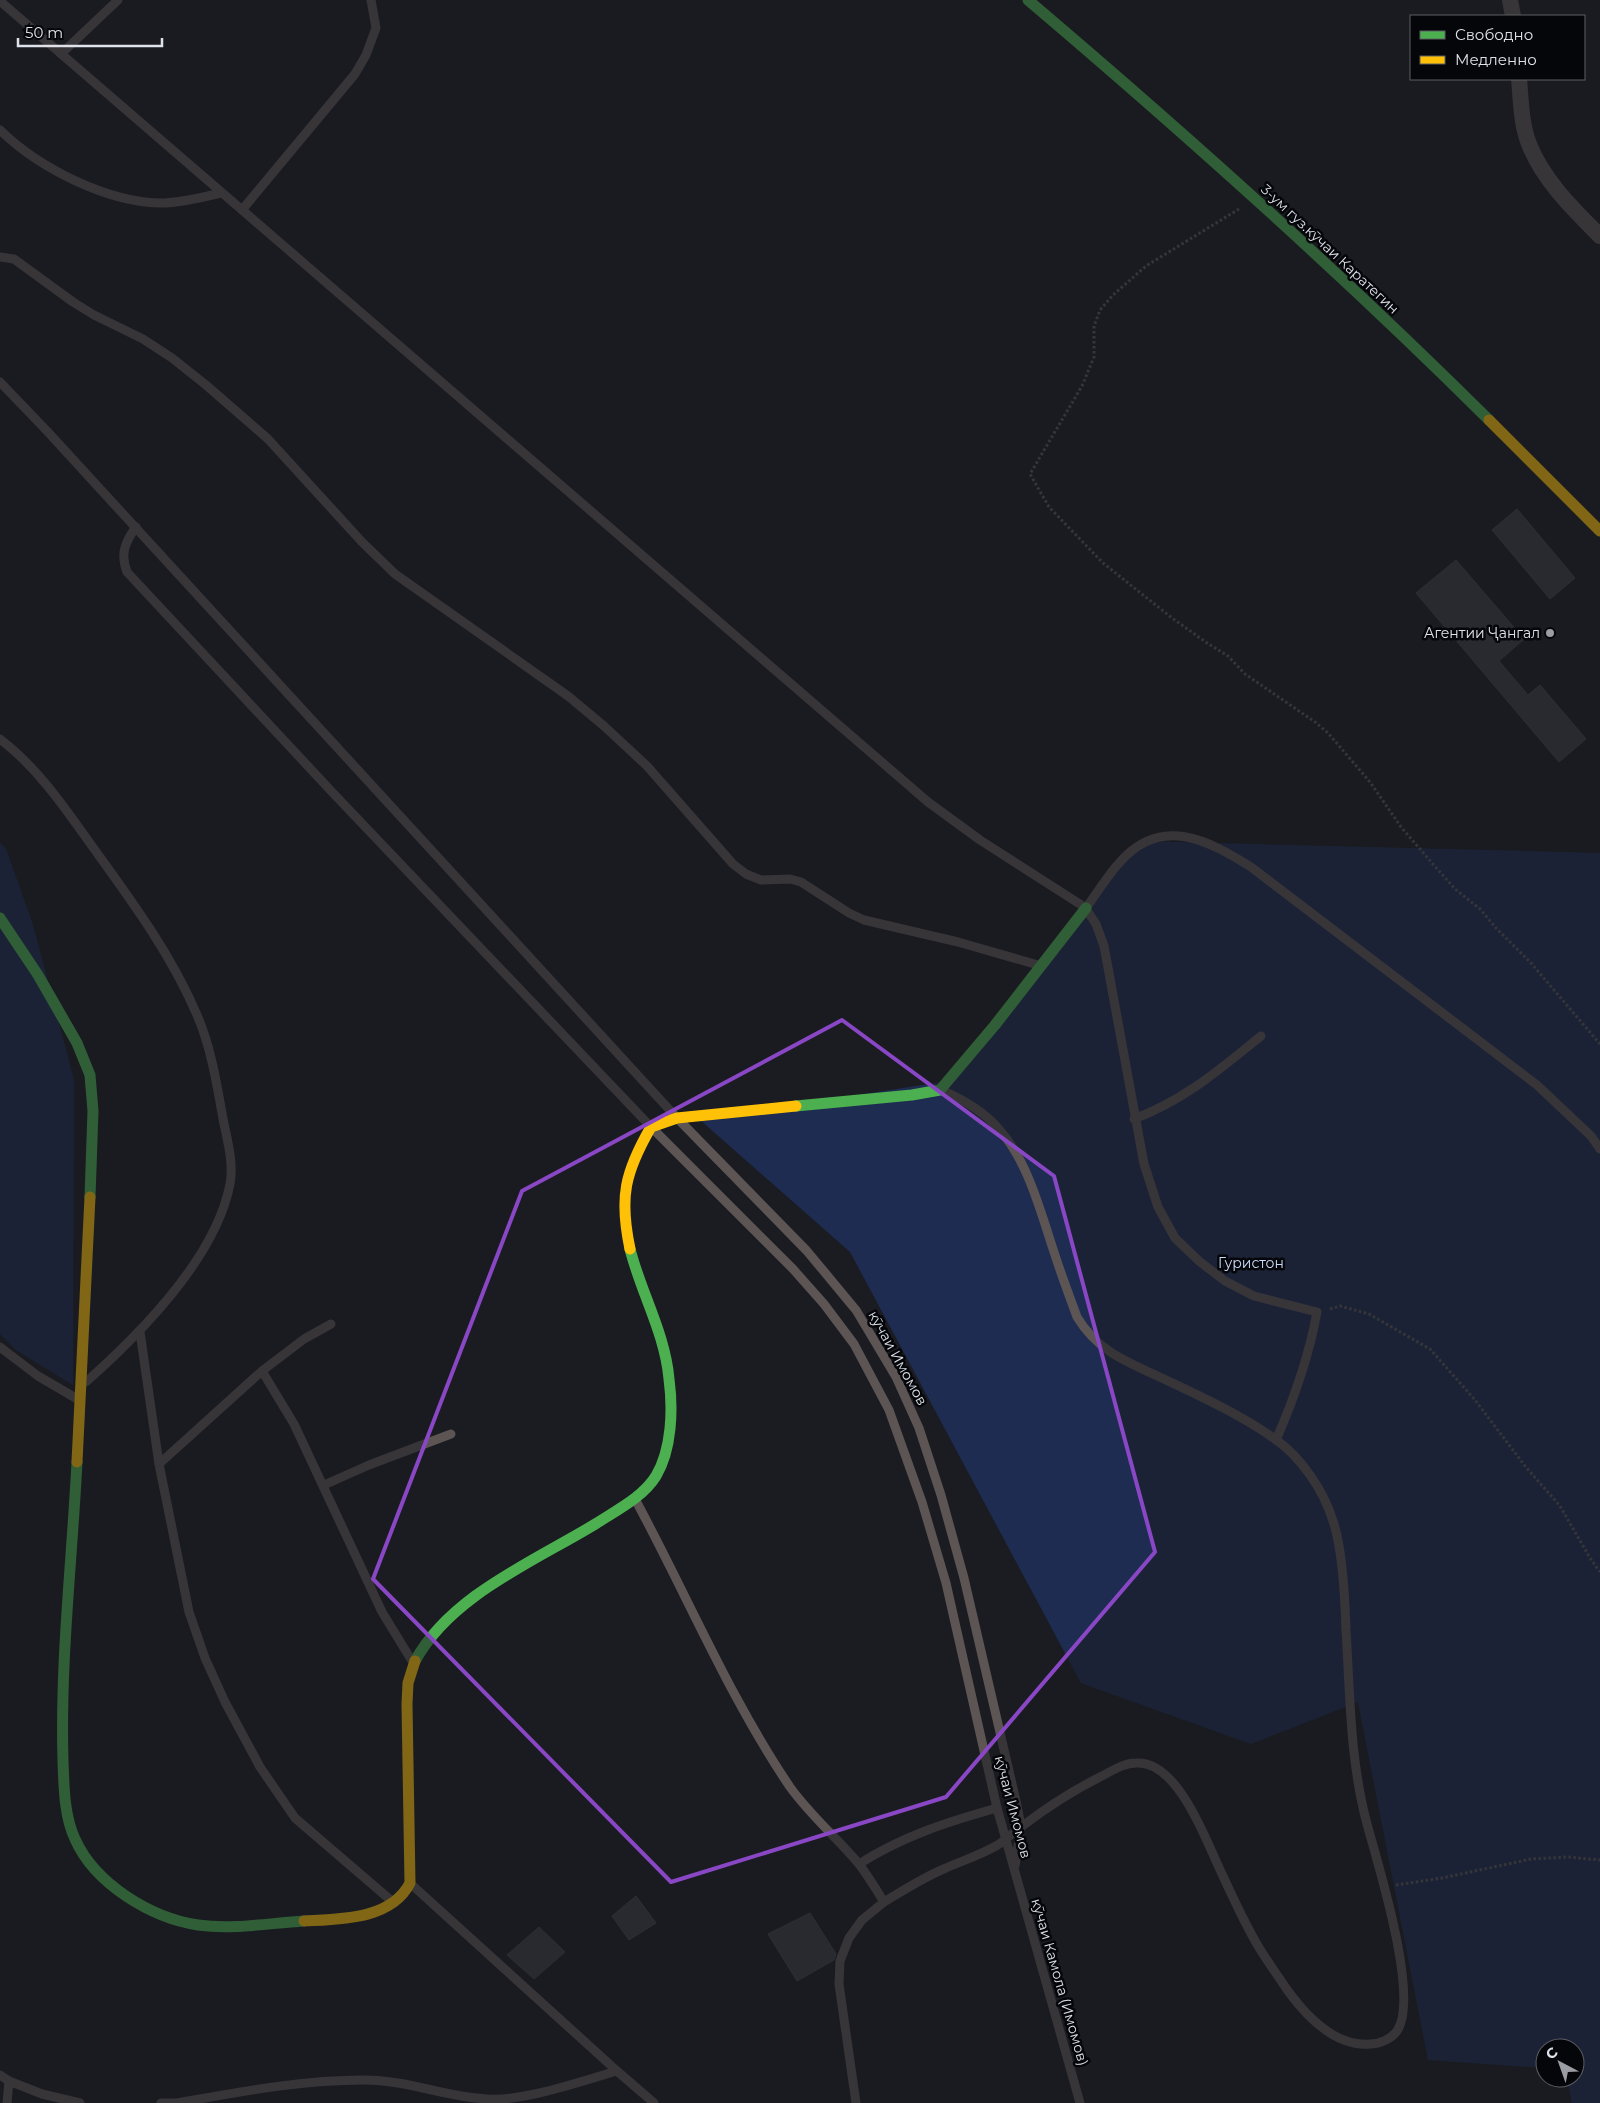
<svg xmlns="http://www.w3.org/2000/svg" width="1600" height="2103" font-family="Montserrat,sans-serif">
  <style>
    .green { fill: #1d2c50 }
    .building { fill: #3b3c40; stroke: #44464a }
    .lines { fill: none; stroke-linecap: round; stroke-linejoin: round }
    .path { stroke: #595456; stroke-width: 3; stroke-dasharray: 2.5 2.5; stroke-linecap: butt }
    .lane { stroke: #5d5454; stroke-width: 9 }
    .street { stroke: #5d5454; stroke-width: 16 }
    .fast { stroke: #4caf50; stroke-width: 11 }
    .slow { stroke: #ffc107; stroke-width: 11 }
    .marked { fill: none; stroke: #8a47c5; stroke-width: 4; stroke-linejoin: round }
    .poi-dot { fill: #9a9da3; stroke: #05060a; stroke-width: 2 }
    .labels { text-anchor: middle; stroke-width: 5; stroke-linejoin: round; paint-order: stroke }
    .street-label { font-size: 14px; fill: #dfe3e9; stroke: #05060a }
    .poi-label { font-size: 14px; fill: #dfe3e9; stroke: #05060a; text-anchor: end }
    .park-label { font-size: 14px; fill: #cadafc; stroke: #05060a }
  </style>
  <rect width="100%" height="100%" fill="#1a1c21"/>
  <g class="green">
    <path d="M 1140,841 L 1600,853 L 1600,2103 L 1572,2103 L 1567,2078 L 1575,2078 L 1575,2048 L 1545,2048 L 1545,2068 L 1428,2060 L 1358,1702 L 1251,1744 L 1081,1683 L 850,1252 L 700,1120 L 947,1081 Z"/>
    <path d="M 0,843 L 6,849 L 33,925 L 74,1080 L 73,1385 L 16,1350 L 0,1334 Z"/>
  </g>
  <g class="building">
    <path d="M 1517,509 L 1575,578 L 1550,599 L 1492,530 Z"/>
    <path d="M 1456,560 L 1524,639 L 1499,661 L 1528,695 L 1540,685 L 1586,739 L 1559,762 L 1416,593 Z"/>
    <path d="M 636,1896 L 656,1923 L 629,1940 L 612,1916 Z"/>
    <path d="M 810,1913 L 836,1954 L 834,1960 L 797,1981 L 768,1934 Z"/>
    <path d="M 539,1927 L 565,1952 L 534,1979 L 507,1955 Z"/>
  </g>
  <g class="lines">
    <g class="path">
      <path d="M 1239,209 L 1146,266 L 1113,295 L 1100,310 L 1094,326 L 1094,357 L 1082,386 L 1030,474 L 1049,507 L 1103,563 L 1172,618 L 1207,643 L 1228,656 L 1245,674 L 1315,722 L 1328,733 L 1370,782 L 1401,827 L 1432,863 L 1455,889 L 1480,909 L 1496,928 L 1531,963 L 1600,1044"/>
      <path d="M 1330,1309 L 1340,1306 L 1369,1314 L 1430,1349 L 1475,1400 L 1525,1466 L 1560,1506 L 1590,1558 L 1600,1572"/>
      <path d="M 1396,1885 L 1442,1878 L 1531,1859 L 1568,1857 L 1600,1860"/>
    </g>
    <g class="lane">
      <path d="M 0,1 L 928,802 L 980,840 L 1086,908 C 1097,893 1107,876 1120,862 C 1161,815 1208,840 1251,867 L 1537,1085 L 1591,1136 L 1600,1149"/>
      <path d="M 61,54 L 118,0"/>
      <path d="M 0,130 C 39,168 109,204 165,203 C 184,202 203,197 221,193"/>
      <path d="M 242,210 L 355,74 L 366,55 L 376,28 L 371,0"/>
      <path d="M 0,257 L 14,259 L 73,302 L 94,315 L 143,339 L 172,358 L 206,385 L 268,439 L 362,542 L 395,574 L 568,696 L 604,726 L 647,766 L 733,864 L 746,874 L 761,880 L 790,879 L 801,882 L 849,913 L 864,920 L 958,942 L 1038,965"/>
      <path d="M 0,382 L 47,431 L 677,1118 L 807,1251 L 856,1310 L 896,1377 L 919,1428 L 941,1495 L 964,1578 L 1016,1801 L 1021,1826 L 1015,1866"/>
      <path d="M 136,527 C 125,542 120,554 127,572 L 333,793 L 651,1127 L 793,1269 L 824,1304 L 854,1344 L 889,1410 L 922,1502 L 946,1583 L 997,1808 L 1080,2103"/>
      <path d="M 0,739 C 38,768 65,808 92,846 C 131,900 171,954 197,1015 C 211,1047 217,1085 223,1119 C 227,1139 234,1163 230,1184 C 216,1257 140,1334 86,1382"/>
      <path d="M 1086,909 L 1096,924 L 1104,946 L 1144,1164 L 1158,1207 L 1175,1238 L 1199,1261 L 1225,1281 L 1254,1296 L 1317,1312 C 1309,1356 1294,1399 1276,1440"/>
      <path d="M 1134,1119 C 1185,1100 1220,1069 1261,1036"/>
      <path d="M 140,1332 L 159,1464 L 189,1612 L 205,1658 L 225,1702 L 260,1767 L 295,1818 L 394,1903"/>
      <path d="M 0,1347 L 38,1376 L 79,1400"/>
      <path d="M 262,1371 L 304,1339 L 331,1324"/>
      <path d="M 159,1464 L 262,1371 L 294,1424 L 382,1612 L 412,1661"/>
      <path d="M 324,1485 L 369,1465 L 451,1434"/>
      <path d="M 635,1499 C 687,1595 729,1697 790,1787 C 810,1815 837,1838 859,1864 C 868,1876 876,1889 884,1902 L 862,1920 L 849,1938 L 840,1961 L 839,1984 L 856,2103"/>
      <path d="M 859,1864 C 903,1836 947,1822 997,1808"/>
      <path d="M 884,1902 C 904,1890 924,1877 946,1868 C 962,1861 980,1855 996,1846 C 1005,1841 1012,1833 1021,1827 C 1046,1808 1072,1791 1100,1777 C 1112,1771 1123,1763 1136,1763 C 1175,1760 1203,1832 1216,1861 C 1229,1889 1242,1919 1258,1946 C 1267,1961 1278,1976 1288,1991 C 1307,2017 1335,2047 1370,2044 C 1380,2044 1391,2039 1397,2031 C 1420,1997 1378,1865 1367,1824 C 1350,1761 1350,1695 1346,1630 C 1345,1598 1343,1550 1333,1521 C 1324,1491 1301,1457 1275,1439 C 1241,1415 1202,1397 1164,1379 C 1128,1362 1099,1353 1077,1317 C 1069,1295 1061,1274 1054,1252 C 1040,1210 1028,1161 998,1128 C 982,1110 962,1099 941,1090"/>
      <path d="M 617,2071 L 654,2103"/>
      <path d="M 0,2075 L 9,2081"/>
      <path d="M 7,2103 L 9,2081 L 42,2094 L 80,2103"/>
      <path d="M 161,2103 L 177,2103 C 239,2092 301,2080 364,2080 C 407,2080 446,2097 487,2099 C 522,2102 582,2081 617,2071 L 412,1885"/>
    </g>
    <g class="street">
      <path d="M 1510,0 L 1513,16"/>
      <path d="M 1519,79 C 1521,100 1521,124 1529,144 C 1543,180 1573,209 1600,236"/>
    </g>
    <g class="fast">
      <path d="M 1028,0 C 1187,135 1341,273 1489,420"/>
      <path d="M 0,918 L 38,975 L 77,1043 L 90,1075 L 93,1111 L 90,1197"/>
      <path d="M 796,1106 L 912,1095 L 940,1090 L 995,1025 L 1086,908"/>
      <path d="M 77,1462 C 72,1561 60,1661 63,1761 C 64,1786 64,1816 75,1839 C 95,1884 151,1918 198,1925 C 233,1930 269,1923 304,1921"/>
      <path d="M 415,1661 C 451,1595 535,1561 597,1523 C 617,1510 643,1497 656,1476 C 672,1449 673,1409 669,1379 C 665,1333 641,1293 630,1249"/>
    </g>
    <g class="slow">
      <path d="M 1489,420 L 1600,531"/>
      <path d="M 630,1249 C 619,1197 625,1172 651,1127 L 677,1118 L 796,1106"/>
      <path d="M 77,1462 L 90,1197"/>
      <path d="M 304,1921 C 340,1919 391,1920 410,1883 L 407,1704 L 408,1683 L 415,1661"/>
    </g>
  </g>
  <path d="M0 0H1600V2103H0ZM 842,1020 L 1054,1176 L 1155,1552 L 946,1797 L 671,1882 L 373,1579 L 522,1191 Z" fill="#1a1c21" fill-opacity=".55" fill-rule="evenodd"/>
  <path class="marked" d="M 842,1020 L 1054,1176 L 1155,1552 L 946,1797 L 671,1882 L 373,1579 L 522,1191 Z"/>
  <circle class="poi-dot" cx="1550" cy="633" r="5"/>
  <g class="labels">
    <g class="street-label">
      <text transform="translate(1330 249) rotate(43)" y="5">3-ум гуз.кӯчаи Каратегин</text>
      <text transform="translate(898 1358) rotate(61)" y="5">кӯчаи Имомов</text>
      <text transform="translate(1013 1807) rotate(75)" y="5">кӯчаи Имомов</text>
      <text transform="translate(1060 1982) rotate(74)" y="5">кӯчаи Камола (Имомов)</text>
    </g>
    <g class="poi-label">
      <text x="1540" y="638">Агентии Ҷангал</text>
    </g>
    <g class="park-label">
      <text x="1251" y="1268">Гуристон</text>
    </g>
  </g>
  <rect x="1410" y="15" width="175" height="65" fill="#05060a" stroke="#5c5e63"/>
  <rect x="1420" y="31" width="25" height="8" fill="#4caf50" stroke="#5c5e63"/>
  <text x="1455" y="40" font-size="15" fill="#dfe3e9">Свободно</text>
  <rect x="1420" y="56" width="25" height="8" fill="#ffc107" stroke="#5c5e63"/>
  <text x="1455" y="65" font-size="15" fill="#dfe3e9">Медленно</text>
  <g transform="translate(1560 2063) rotate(319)"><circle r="24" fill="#05060a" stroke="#5c5e63"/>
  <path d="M0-4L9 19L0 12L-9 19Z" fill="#9a9da3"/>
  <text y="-8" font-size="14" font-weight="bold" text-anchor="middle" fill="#dfe3e9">С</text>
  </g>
  <path d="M18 38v8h144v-8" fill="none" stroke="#dfe3e9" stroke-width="2.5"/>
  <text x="25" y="38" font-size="15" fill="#dfe3e9" stroke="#05060a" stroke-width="4" paint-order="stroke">50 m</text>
</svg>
